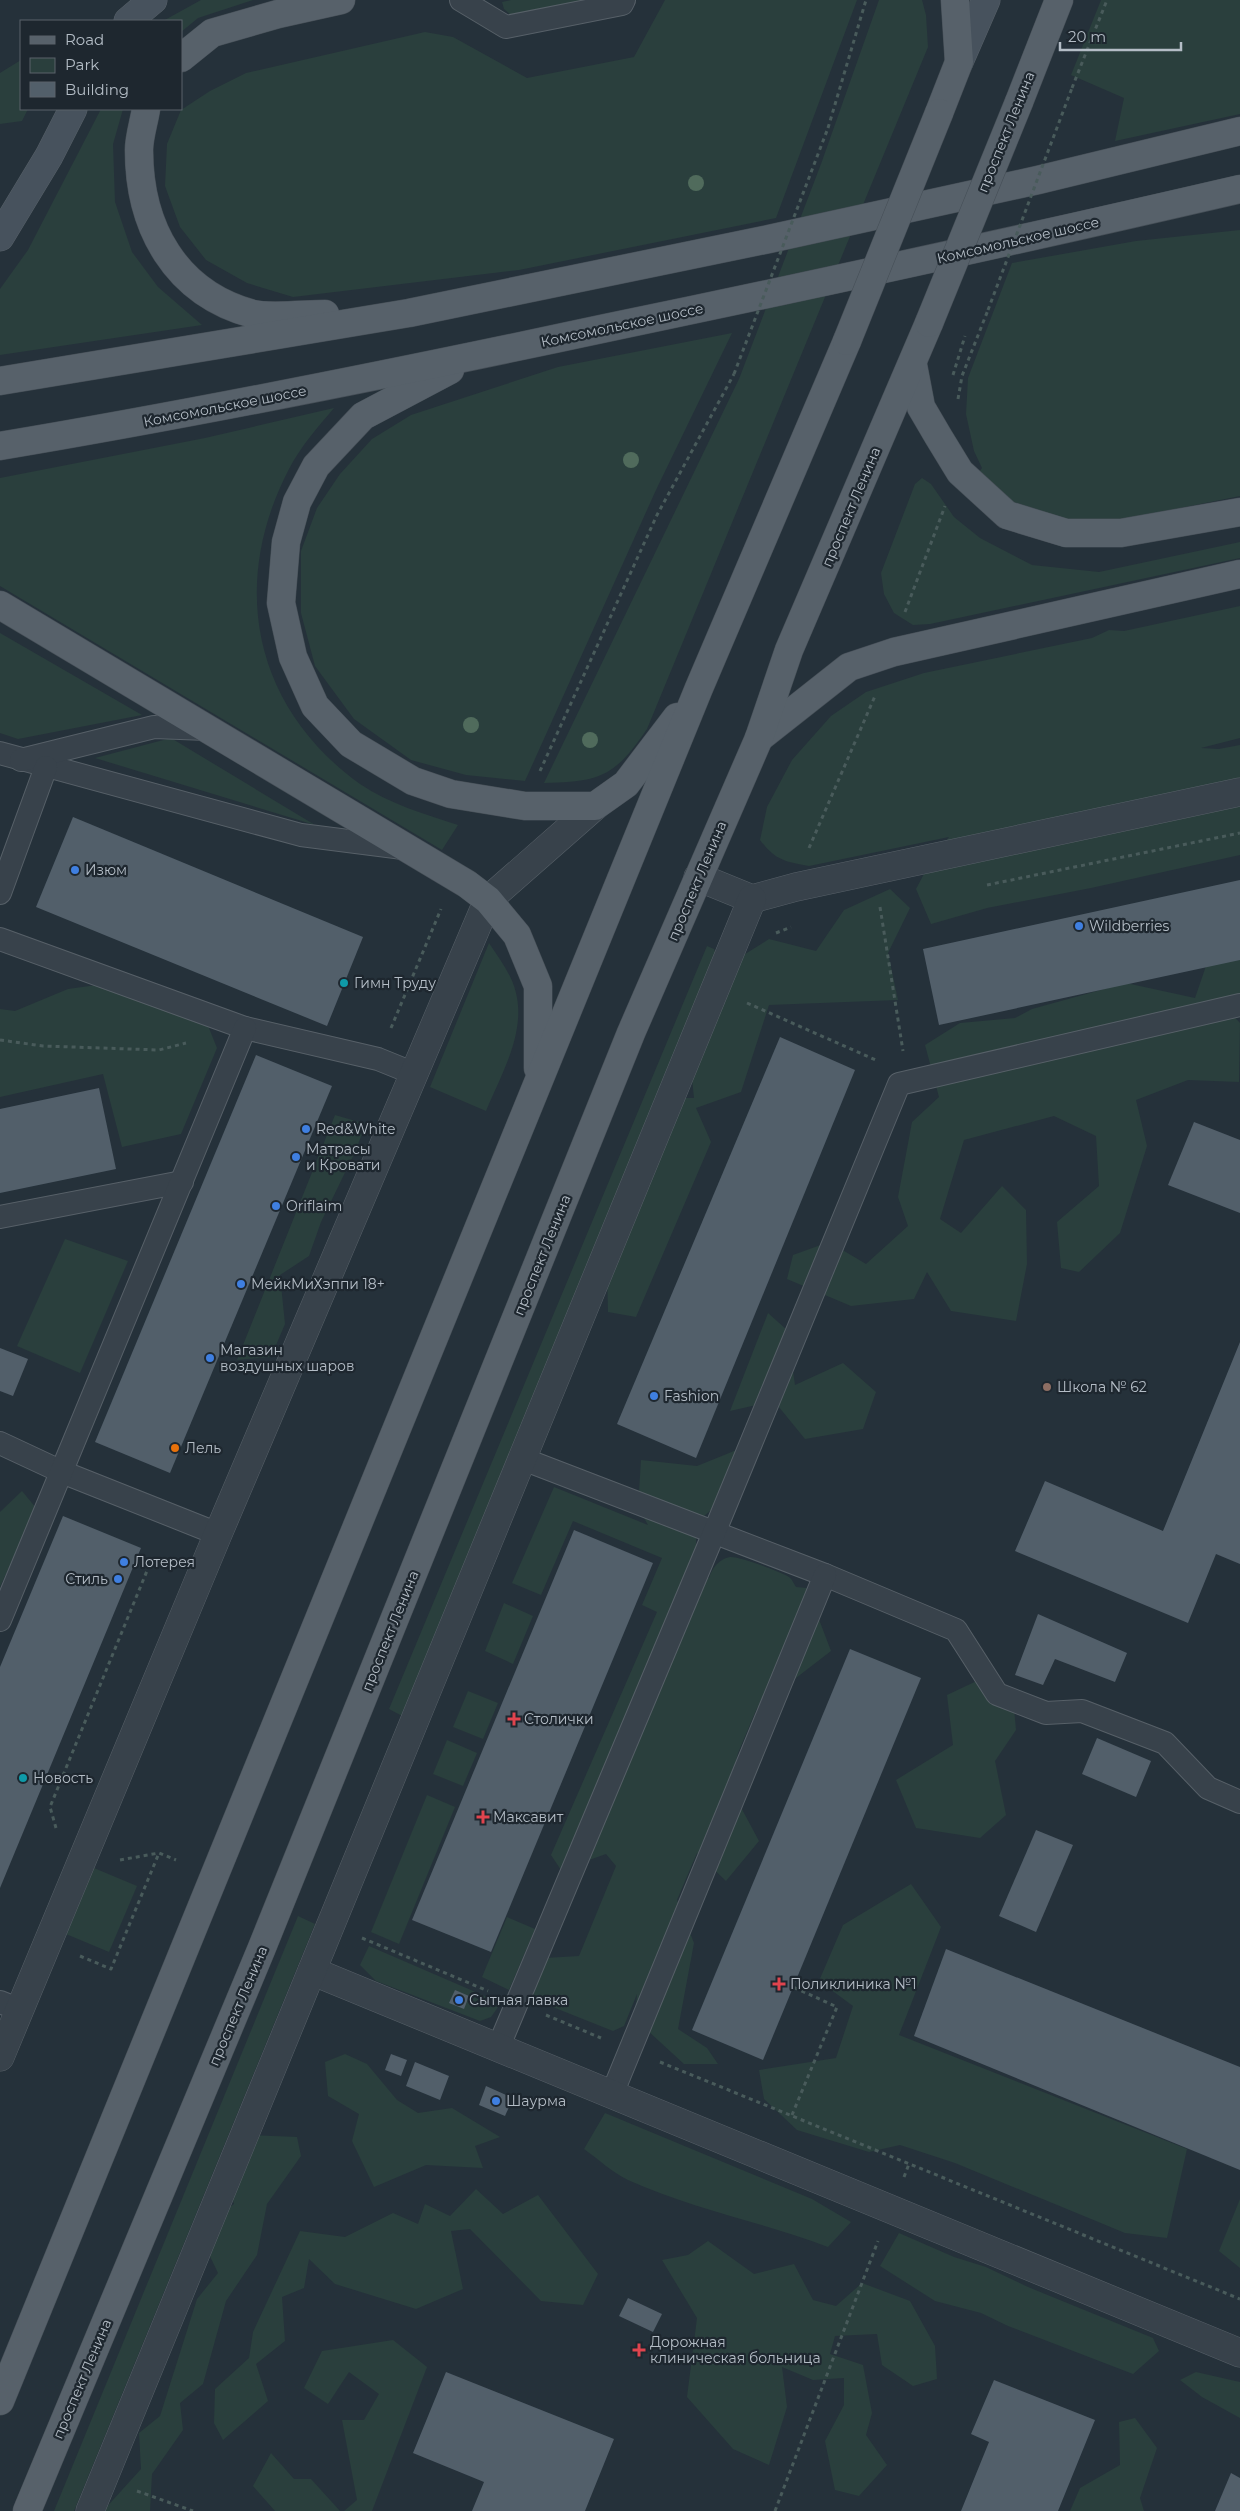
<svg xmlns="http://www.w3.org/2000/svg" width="1240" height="2511" font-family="Montserrat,sans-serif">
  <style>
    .green { fill: #2a3f3d; fill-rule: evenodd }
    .building { fill: #525f6a }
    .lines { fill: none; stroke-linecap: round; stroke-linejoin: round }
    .service-casing { stroke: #576068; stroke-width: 24 }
    .minor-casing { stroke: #576068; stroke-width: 29 }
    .secondary-casing { stroke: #576068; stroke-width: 29 }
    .primary-casing { stroke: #454e56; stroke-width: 29 }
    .path { stroke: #495b5b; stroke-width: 3; stroke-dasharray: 4 4; stroke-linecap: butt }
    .service { stroke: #38424b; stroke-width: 22 }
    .minor { stroke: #38424b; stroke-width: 28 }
    .secondary { stroke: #47525d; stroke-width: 28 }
    .primary { stroke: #57616a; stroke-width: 28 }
    .primary-bridge-casing { stroke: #454e56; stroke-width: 29; stroke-linecap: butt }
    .path-bridge { stroke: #495b5b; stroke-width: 3; stroke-dasharray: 4 4; stroke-linecap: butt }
    .primary-bridge { stroke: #57616a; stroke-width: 28 }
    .tree { fill: #506b5c }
    .shop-dot { fill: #3f7fe0; stroke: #1e272f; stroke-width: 2 }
    .culture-dot { fill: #0f9aa8; stroke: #1e272f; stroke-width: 2 }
    .education-dot { fill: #8d6e63; stroke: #1e272f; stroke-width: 2 }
    .food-dot { fill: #e8710a; stroke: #1e272f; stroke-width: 2 }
    .health-dot { fill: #e0444e; stroke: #1e272f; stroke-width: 2 }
    .labels { text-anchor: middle; stroke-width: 4.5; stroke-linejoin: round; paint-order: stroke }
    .street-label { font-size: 14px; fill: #b4bdc6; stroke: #1e272f }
    .poi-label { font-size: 14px; fill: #b4bdc6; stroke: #1e272f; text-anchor: start }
  </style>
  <rect width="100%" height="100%" fill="#25313a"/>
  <g class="green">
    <path d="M 201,0 L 253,0 L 198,18 L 181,32 L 181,21 L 163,21 Z"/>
    <path d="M 511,0 L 597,0 L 513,17 L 504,9 L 502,2 Z"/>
    <path d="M 665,0 L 857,0 L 776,218 L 519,270 L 293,297 L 247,283 L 206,260 L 180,227 L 165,186 L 167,144 L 181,110 L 210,91 L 246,73 L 425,32 L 453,37 L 527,78 L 634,57 Z"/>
    <path d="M 879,0 L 922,0 L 926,15 L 928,47 L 647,729 C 615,776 601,782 544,783 L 739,379 L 821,164 Z"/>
    <path d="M 1101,0 L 1240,0 L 1240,114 L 1115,141 L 1124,98 L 1071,75 Z"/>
    <path d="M 21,60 L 21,109 L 28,109 L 22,121 L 0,124 L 0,73 Z"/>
    <path d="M 101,109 L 123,109 L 113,144 L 115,202 L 132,252 L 158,287 L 202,325 L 0,355 L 0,289 L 28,250 Z"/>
    <path d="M 1240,230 L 1240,496 L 1082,528 L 1009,505 L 979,472 L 982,468 L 974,451 L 966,414 L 968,378 L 1012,263 L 1136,241 Z"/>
    <path d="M 732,333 L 656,490 L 525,781 L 466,775 L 411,760 L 354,719 L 315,666 L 301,613 L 301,551 L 317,508 L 340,474 L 372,439 L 411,415 L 558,367 Z"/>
    <path d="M 334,408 C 318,427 301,446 289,469 C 229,584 253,707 360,784 C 389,804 425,814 458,825 L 442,850 L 0,586 L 0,478 L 205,438 Z"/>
    <path d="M 922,478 L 931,484 L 954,517 L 980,538 L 1032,565 L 1099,572 L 1240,542 L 1240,558 L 930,624 L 913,625 L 894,613 L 884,594 L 881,573 L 915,484 Z"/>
    <path d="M 1240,606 L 1240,738 L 1201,748 L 1219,749 L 1240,745 L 1240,855 L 1091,888 L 987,908 L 931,924 L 916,889 L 934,855 L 949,837 L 809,866 C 785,862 775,860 760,840 L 767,807 L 792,760 L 831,716 L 866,692 L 924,673 L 1092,638 L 1109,630 L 1124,631 Z"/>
    <path d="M 0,633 L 142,715 L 18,739 L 0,733 Z"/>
    <path d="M 171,738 L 315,825 L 95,758 Z"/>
    <path d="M 890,889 L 910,908 L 888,953 L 898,1000 L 769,1005 L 741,1092 L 696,1108 L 711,1142 L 636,1317 L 608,1312 L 606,1227 L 406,1718 L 389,1709 L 707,946 L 714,949 L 717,958 L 710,976 L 769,939 L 816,951 L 844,910 ZM 690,1059 L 694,1098 L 662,1098 Z"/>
    <path d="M 489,943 C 499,958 512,975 516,993 C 526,1033 501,1075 486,1111 L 430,1087 Z"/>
    <path d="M 1240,958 L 1240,1004 L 1226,1008 L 1240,1023 L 1239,1082 L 1188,1080 L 1136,1100 L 1147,1146 L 1120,1233 L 1079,1272 L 1061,1268 L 1057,1222 L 1099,1186 L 1096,1136 L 1054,1116 L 964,1140 L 940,1219 L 961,1233 L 1002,1186 L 1026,1210 L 1027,1264 L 1016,1321 L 951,1311 L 927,1272 L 914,1299 L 851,1306 L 787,1279 L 793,1255 L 829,1242 L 866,1264 L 908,1226 L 898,1197 L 912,1122 L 939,1097 L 925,1045 L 960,1023 L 1015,1018 L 1032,1009 L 1126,983 L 1195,998 L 1206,966 Z"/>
    <path d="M 104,984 L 207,1023 L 217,1048 L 181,1134 L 122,1147 L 103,1074 L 0,1097 L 0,1009 L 15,1011 L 68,989 Z"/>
    <path d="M 335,1115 L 366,1124 L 355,1152 L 321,1222 L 309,1256 L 280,1275 L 285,1324 L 271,1357 L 237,1360 Z"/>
    <path d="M 65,1239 L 128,1261 L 80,1373 L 17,1346 Z"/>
    <path d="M 768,1313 L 787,1330 L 795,1385 L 843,1363 L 876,1392 L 863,1429 L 805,1439 L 774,1401 L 730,1411 Z"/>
    <path d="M 739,1449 L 732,1492 L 696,1523 L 696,1576 L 709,1578 C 712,1568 719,1559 730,1557 C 739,1556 781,1572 789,1577 C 792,1579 794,1584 796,1587 L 807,1588 L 831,1651 L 757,1708 L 738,1753 L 730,1787 L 759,1841 L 726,1881 L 697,1853 L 677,1900 L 694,1943 L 678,2029 L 707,2048 L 718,2064 L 684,2064 L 635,2019 L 637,1994 L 624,2026 L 613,2031 L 535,2000 L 533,1994 L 545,1958 L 579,1956 L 616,1866 L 606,1854 L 561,1870 L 551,1855 L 657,1612 L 642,1605 L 662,1558 L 573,1521 L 541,1595 L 512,1583 L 554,1487 L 648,1525 L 638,1507 L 641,1460 L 697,1466 Z"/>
    <path d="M 22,1491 L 36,1508 L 0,1587 L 0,1512 Z"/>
    <path d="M 504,1603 L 533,1616 L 513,1664 L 485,1651 Z"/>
    <path d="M 983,1678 L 1012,1688 L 1016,1730 L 995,1761 L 1006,1815 L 980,1838 L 916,1828 L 896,1780 L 953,1745 L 947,1695 Z"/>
    <path d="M 468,1691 L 498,1703 L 483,1739 L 453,1727 Z"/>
    <path d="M 447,1740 L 477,1753 L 463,1786 L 433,1774 Z"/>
    <path d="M 427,1795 L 455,1807 L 399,1944 L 371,1932 Z"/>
    <path d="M 94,1868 L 137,1886 L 109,1952 L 66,1934 Z"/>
    <path d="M 911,1884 L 941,1927 L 899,2035 L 1187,2149 L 1167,2238 L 1125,2233 L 955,2163 L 900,2145 L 869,2152 L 797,2130 L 764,2099 L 759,2070 L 836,2058 L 853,2006 L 819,1981 L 843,1925 Z"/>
    <path d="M 298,1916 L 315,1924 L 74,2511 L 54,2511 Z"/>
    <path d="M 507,1917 L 535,1929 L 509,1990 L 482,1977 Z"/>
    <path d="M 369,1946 L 501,2003 L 491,2017 L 480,2021 L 376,1981 L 360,1965 Z"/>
    <path d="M 345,2054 L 367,2064 L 397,2100 L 418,2113 L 452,2108 L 500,2137 L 475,2146 L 483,2168 L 426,2165 L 374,2187 L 352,2141 L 359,2114 L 328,2096 L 325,2062 Z"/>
    <path d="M 605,2113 L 812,2199 L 851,2222 L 828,2247 C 762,2222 692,2209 628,2180 C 613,2173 598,2159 584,2149 Z"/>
    <path d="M 248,2135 L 297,2137 L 301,2156 L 267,2204 L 257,2255 L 226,2301 L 203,2384 L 180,2403 L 183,2430 L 152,2474 L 150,2511 L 103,2511 L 141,2469 L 139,2433 L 160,2416 L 197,2299 L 218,2273 L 205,2246 L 213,2219 L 234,2204 L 225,2169 Z"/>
    <path d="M 476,2189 L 503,2214 L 538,2195 L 598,2274 L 583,2305 L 541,2301 L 470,2229 L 451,2231 L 463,2289 L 416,2309 L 335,2284 L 309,2259 L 304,2288 L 282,2297 L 285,2341 L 256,2364 L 268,2401 L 223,2440 L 214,2423 L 215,2389 L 249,2358 L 253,2332 L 300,2231 L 345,2237 L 393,2213 L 418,2224 L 425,2204 L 450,2216 Z"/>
    <path d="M 1240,2199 L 1240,2268 L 1219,2251 Z"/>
    <path d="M 899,2233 L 954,2257 L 986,2267 L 1028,2287 L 1153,2338 L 1159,2351 L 1133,2374 L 1008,2326 L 981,2313 L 935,2301 L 880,2266 Z"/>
    <path d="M 708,2241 L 754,2274 L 794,2264 L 813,2300 L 836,2306 L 862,2283 L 910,2301 L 935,2346 L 937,2379 L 913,2386 L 882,2365 L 877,2334 L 835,2336 L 830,2354 L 863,2365 L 872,2413 L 866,2435 L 887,2465 L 859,2496 L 835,2490 L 825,2441 L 844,2405 L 844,2378 L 813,2380 L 782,2367 L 787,2407 L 769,2465 L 733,2449 L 687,2397 L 697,2318 L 662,2260 L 688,2255 Z"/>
    <path d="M 393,2340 L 427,2367 L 372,2511 L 344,2511 L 357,2500 L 342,2420 L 364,2420 L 379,2394 L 349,2372 L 328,2404 L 304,2388 L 322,2351 Z"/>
    <path d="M 1196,2372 L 1240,2382 L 1240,2418 L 1202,2397 L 1180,2380 Z"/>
    <path d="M 1135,2418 L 1157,2448 L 1140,2498 L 1144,2511 L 1070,2511 L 1080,2488 L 1120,2465 L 1119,2422 Z"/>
    <path d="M 271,2453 L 294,2479 L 311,2479 L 340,2511 L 275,2511 L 253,2486 Z"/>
  </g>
  <g class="building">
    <path d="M 73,817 L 363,937 L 327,1026 L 36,907 Z"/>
    <path d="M 1240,880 L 1240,960 L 939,1025 L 923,949 Z"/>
    <path d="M 780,1037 L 855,1070 L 696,1458 L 617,1424 Z"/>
    <path d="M 256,1055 L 332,1086 L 170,1473 L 95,1442 Z"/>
    <path d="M 99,1088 L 116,1169 L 0,1193 L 0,1109 Z"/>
    <path d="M 1194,1122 L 1240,1140 L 1240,1213 L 1168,1185 Z"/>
    <path d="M 1240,1342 L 1240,1564 L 1216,1554 L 1188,1623 L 1015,1551 L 1045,1481 L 1163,1531 Z"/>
    <path d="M 0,1348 L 28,1359 L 13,1396 L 0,1391 Z"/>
    <path d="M 63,1516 L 141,1548 L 0,1888 L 0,1667 Z"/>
    <path d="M 574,1530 L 653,1563 L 491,1952 L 412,1920 Z"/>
    <path d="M 1038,1614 L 1127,1653 L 1115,1682 L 1055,1659 L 1043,1685 L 1015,1675 Z"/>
    <path d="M 850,1649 L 921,1678 L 763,2060 L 692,2030 Z"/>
    <path d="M 1097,1738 L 1151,1761 L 1136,1797 L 1082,1774 Z"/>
    <path d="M 1036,1830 L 1073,1845 L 1036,1932 L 999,1916 Z"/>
    <path d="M 946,1949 L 1240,2067 L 1240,2170 L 914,2036 Z"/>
    <path d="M 455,1990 L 469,1996 L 464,2009 L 449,2003 Z"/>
    <path d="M 391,2054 L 407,2060 L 401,2076 L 385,2070 Z"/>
    <path d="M 415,2062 L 449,2076 L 440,2100 L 406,2086 Z"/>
    <path d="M 486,2086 L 513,2098 L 505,2116 L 479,2105 Z"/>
    <path d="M 628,2298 L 662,2314 L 653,2332 L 619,2316 Z"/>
    <path d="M 446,2372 L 614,2439 L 585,2511 L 472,2511 L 484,2482 L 413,2453 Z"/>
    <path d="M 994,2380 L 1095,2420 L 1058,2511 L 961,2511 L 989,2442 L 971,2434 Z"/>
    <path d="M 1231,2473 L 1240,2478 L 1240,2511 L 1215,2511 Z"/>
  </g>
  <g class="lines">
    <defs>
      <g id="service">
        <path d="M 461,0 L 506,27 L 622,4 L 624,0"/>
        <path d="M 0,753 L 301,835 L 403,848"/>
        <path d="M 21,760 L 154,727 L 207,729"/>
        <path d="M 0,893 L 46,767"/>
        <path d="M 0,939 L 245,1028 L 378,1059 L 415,1074"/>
        <path d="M 0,1217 L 182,1182"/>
        <path d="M 0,1443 L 62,1472 L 218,1534"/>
        <path d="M 523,1459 L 825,1575 L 956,1630 L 997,1694 L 1046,1713 L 1082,1711 L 1165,1743 L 1208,1788 L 1240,1802"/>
        <path d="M 0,1620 L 245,1028"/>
        <path d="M 0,2002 L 20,2010"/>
        <path d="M 498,2048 L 714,1533 L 899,1084 L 1240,1005"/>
        <path d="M 612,2094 L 825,1575"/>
      </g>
      <g id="minor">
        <path d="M 698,877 L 752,899 L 796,887 L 1240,792"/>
        <path d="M 312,1971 L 1240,2353"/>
        <path d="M 0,2057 L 218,1534 L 488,900 L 595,806"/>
        <path d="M 90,2511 L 752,899"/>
      </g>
      <g id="secondary">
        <path d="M 128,21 L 153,0"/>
        <path d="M 959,62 L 986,0"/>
        <path d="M 0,237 L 49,156 L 73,109"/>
      </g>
      <g id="primary">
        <path d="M 181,58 L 212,33 L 278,14 L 341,0"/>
        <path d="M 1019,102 L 1059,0"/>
        <path d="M 146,109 C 144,122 139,137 139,150 C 139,227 175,293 253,314 C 270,318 306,314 325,314"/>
        <path d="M 939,113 L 959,62 L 955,0"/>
        <path d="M 913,365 L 921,407 L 938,436 L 960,472 L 1007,515 L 1066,533 L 1121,533 L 1240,512"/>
        <path d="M 450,370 L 363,416 L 316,466 L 297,502 L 286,542 L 281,603 L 293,657 L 315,706 L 351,744 L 413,781 L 451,794 L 525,806 L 595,806 L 626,784 L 677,717"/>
        <path d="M 0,381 L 409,313 L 769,239 L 1038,180 L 1240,131"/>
        <path d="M 0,446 C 203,412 405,371 606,328 C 818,284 1029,238 1240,189"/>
        <path d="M 0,605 L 467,884 L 488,900 L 517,935 L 538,986 L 538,1068"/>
        <path d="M 759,738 L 849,667 L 894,652 L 1240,574"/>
        <path d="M 0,2401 L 699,688 L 847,341"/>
        <path d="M 27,2511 L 261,1950 L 631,1033 L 759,738 L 789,650 L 929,323"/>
      </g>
    </defs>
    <use href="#service" class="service-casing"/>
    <use href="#minor" class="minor-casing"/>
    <use href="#secondary" class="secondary-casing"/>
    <use href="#primary" class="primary-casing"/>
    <g class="path">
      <path d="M 1072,88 L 1107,0"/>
      <path d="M 828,128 L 866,0"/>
      <path d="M 953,375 L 965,336"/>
      <path d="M 958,399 L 962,376 L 988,310"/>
      <path d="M 905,612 L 945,506"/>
      <path d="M 540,771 L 657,515 L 734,374"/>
      <path d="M 809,848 L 875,696"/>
      <path d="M 987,885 L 1240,833"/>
      <path d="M 880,907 L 903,1051"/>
      <path d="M 776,933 L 791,927"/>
      <path d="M 747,1003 L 878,1061"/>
      <path d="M 391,1028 L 441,909"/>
      <path d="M 0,1040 L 43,1046 L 159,1050 L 186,1043"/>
      <path d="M 56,1828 L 50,1807 L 149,1566 L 169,1559"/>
      <path d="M 120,1860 L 159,1853 L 176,1860"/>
      <path d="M 362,1938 L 488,1991"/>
      <path d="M 80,1956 L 111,1969 L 159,1853"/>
      <path d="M 546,2015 L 601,2038"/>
      <path d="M 660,2062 L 1240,2299"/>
      <path d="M 792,2115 L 837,2007 L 793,1987"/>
      <path d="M 904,2177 L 909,2164"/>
      <path d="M 137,2491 L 193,2511"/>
      <path d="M 775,2511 L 878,2241"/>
    </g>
    <use href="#service" class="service"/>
    <use href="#minor" class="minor"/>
    <use href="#secondary" class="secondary"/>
    <use href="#primary" class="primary"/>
    <defs>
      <g id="primary-bridge">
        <path d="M 929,323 L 1019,102"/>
        <path d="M 847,341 L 939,113"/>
      </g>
    </defs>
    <use href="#primary-bridge" class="primary-bridge-casing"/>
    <g class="path-bridge">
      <path d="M 988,310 L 1072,88"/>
      <path d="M 734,374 L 828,128"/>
    </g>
    <use href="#primary-bridge" class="primary-bridge"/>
  </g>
  <g class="tree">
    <circle cx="696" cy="183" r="8"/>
    <circle cx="631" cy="460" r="8"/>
    <circle cx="471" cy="725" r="8"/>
    <circle cx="590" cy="740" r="8"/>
  </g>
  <g class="shop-dot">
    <circle cx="75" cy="870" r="5"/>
    <circle cx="1079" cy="926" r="5"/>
    <circle cx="306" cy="1129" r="5"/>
    <circle cx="296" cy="1157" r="5"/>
    <circle cx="276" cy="1206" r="5"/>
    <circle cx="241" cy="1284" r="5"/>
    <circle cx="210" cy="1358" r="5"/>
    <circle cx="654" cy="1396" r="5"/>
    <circle cx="124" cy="1562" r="5"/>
    <circle cx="118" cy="1579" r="5"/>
    <circle cx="459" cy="2000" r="5"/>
    <circle cx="496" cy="2101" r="5"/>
  </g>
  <g class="culture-dot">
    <circle cx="344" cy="983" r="5"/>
    <circle cx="23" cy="1778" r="5"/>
  </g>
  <circle class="education-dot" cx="1047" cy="1387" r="5"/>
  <circle class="food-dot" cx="175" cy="1448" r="5"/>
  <g class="health-dot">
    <path d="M511.5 1711.5h5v5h5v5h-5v5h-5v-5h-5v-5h5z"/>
    <path d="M480.5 1809.5h5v5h5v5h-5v5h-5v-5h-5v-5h5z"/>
    <path d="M776.5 1976.5h5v5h5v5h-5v5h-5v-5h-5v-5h5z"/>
    <path d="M636.5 2342.5h5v5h5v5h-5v5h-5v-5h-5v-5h5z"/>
  </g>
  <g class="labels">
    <g class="street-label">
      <text transform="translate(1006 132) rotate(-68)" y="5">проспект Ленина</text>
      <text transform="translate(1018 240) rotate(-13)" y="5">Комсомольское шоссе</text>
      <text transform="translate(622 325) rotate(-12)" y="5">Комсомольское шоссе</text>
      <text transform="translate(225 406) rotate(-11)" y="5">Комсомольское шоссе</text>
      <text transform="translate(851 507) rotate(-67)" y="5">проспект Ленина</text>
      <text transform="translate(697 881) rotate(-67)" y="5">проспект Ленина</text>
      <text transform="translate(542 1255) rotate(-68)" y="5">проспект Ленина</text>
      <text transform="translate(390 1631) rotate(-68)" y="5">проспект Ленина</text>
      <text transform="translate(238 2006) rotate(-67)" y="5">проспект Ленина</text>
      <text transform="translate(82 2379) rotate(-67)" y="5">проспект Ленина</text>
    </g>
    <g class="poi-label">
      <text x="85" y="875">Изюм</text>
      <text x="1089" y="931">Wildberries</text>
      <text x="354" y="988">Гимн Труду</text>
      <text x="316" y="1134">Red&amp;White</text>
      <text x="306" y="1154">Матрасы<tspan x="306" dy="16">и Кровати</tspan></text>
      <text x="286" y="1211">Oriflaim</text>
      <text x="251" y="1289">МейкМиХэппи 18+</text>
      <text x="220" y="1355">Магазин<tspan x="220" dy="16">воздушных шаров</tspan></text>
      <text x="1057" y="1392">Школа № 62</text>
      <text x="664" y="1401">Fashion</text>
      <text x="185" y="1453">Лель</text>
      <text x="134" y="1567">Лотерея</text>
      <text x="108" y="1584" text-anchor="end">Стиль</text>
      <text x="524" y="1724">Столички</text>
      <text x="33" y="1783">Новость</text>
      <text x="493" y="1822">Максавит</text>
      <text x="790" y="1989">Поликлиника №1</text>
      <text x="469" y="2005">Сытная лавка</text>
      <text x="506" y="2106">Шаурма</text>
      <text x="650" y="2347">Дорожная<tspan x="650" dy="16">клиническая больница</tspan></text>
    </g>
  </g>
  <rect x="20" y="20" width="162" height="90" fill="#1e272f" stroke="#5a636b"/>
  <rect x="30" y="36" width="25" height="8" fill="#57616a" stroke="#5a636b"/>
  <text x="65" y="45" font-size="15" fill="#b4bdc6">Road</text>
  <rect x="30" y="58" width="25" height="15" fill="#2a3f3d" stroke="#5a636b"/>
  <text x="65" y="70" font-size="15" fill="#b4bdc6">Park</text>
  <rect x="30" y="82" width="25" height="15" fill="#525f6a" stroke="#5a636b"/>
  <text x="65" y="95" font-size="15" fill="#b4bdc6">Building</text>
  <path d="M1060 42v8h121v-8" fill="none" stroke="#b4bdc6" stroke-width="2.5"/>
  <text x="1068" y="42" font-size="15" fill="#b4bdc6" stroke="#1e272f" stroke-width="4" paint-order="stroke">20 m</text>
</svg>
